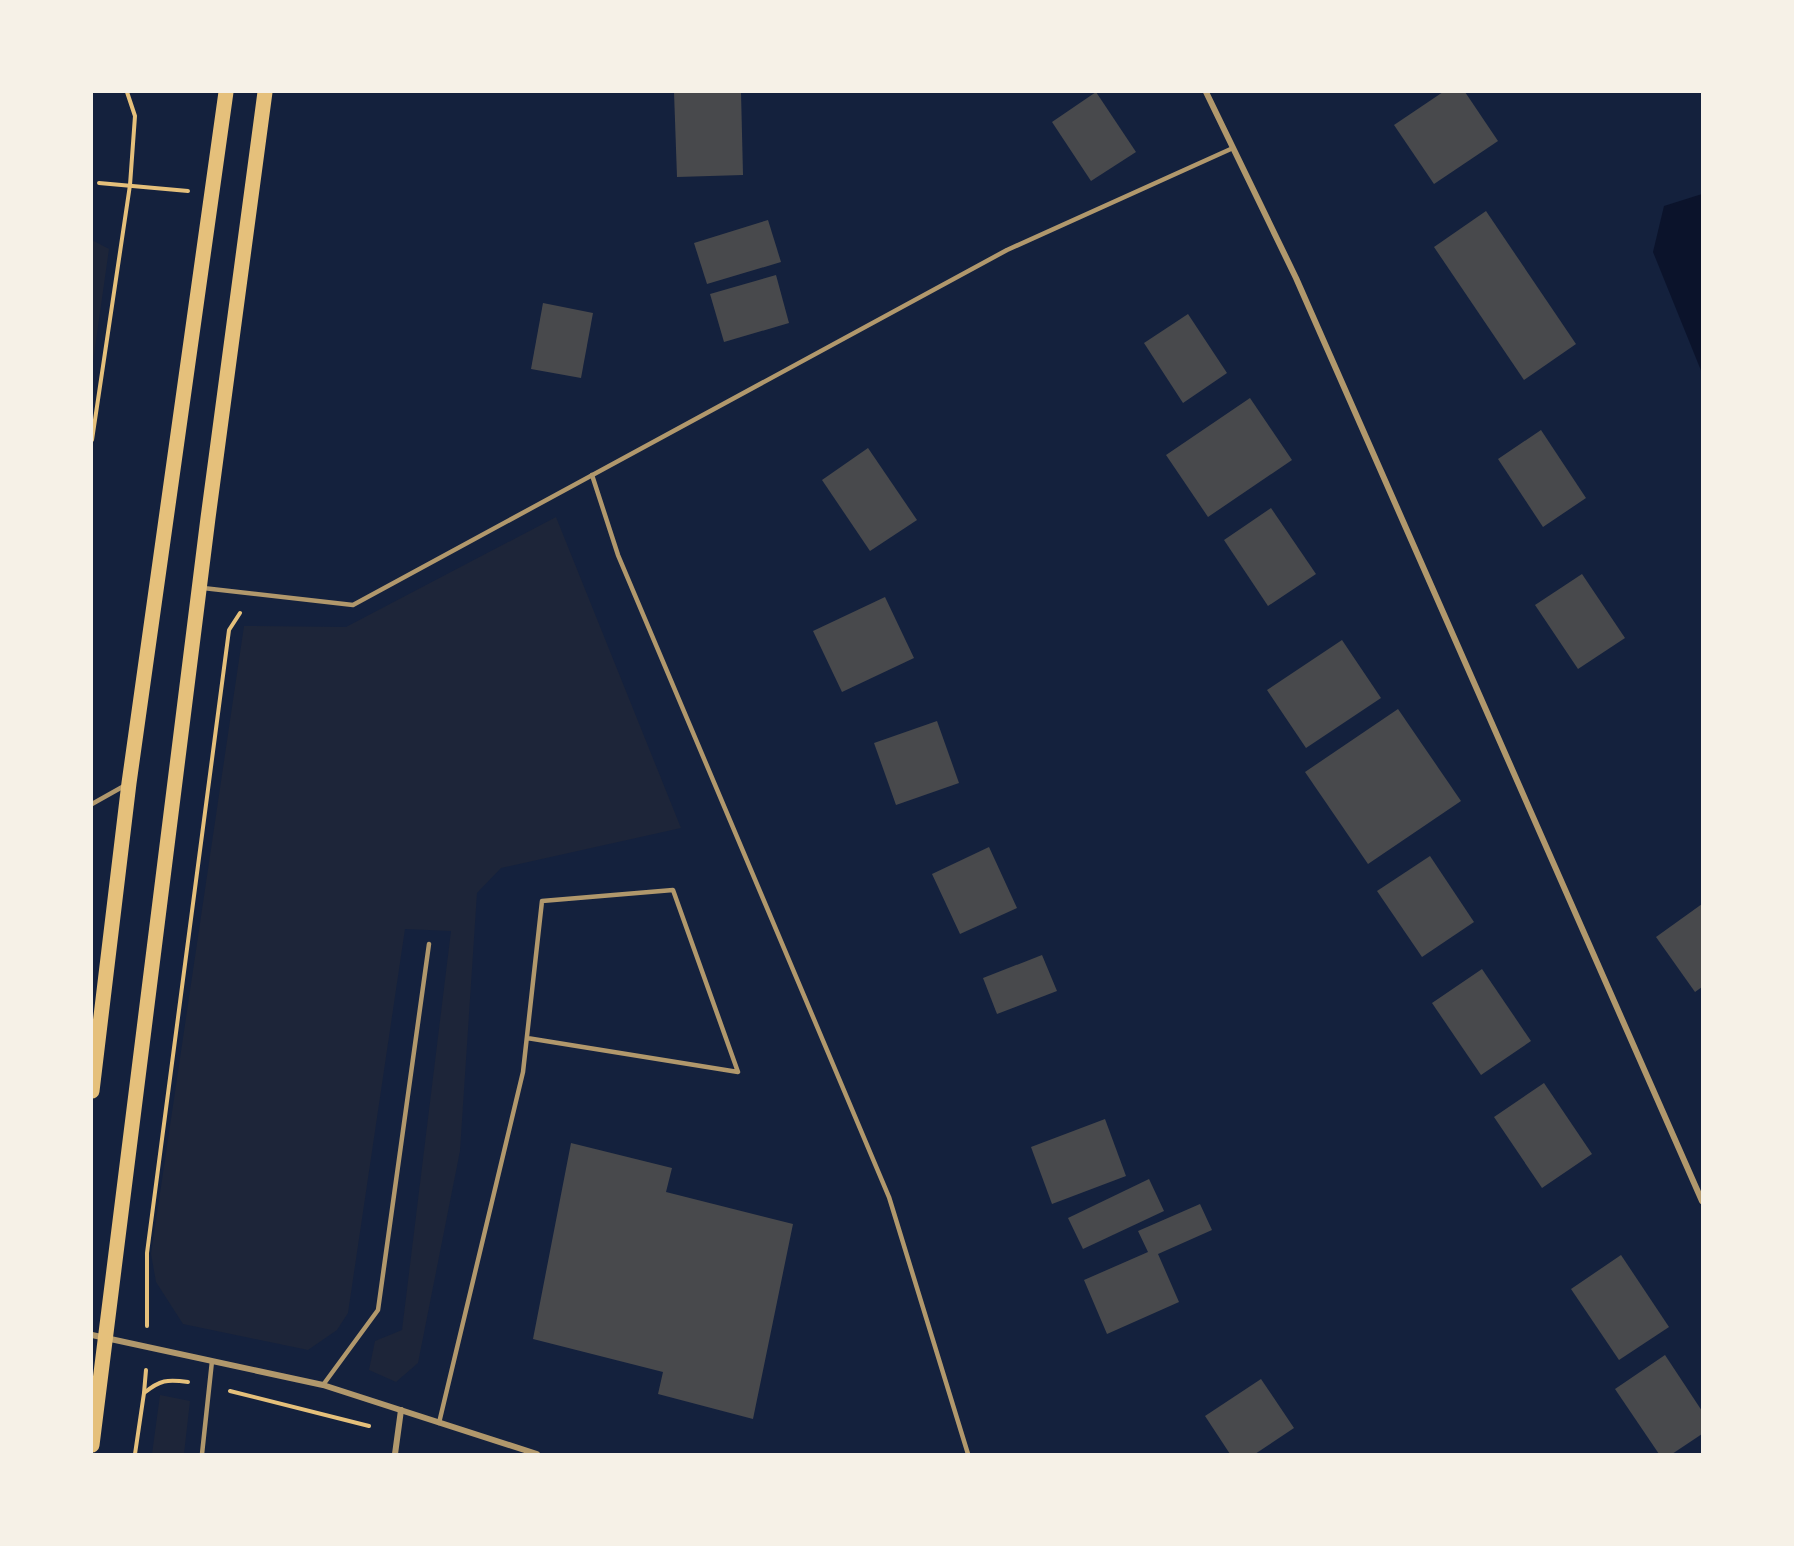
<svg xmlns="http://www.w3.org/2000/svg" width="1794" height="1546" font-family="'Work Sans',sans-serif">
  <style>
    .green { fill: #1d2539 }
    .water { fill: #0b132b }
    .building { fill: #48494c }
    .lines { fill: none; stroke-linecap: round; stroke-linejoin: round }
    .path { stroke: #e5c07b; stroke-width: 4 }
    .service { stroke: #b1986c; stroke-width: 4.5 }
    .minor { stroke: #b1986c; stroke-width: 6 }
    .primary { stroke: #e5c07b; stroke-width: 15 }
  </style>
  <rect width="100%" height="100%" fill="#14213d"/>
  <g class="green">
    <path d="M 92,240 L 109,249 L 92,369 Z"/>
    <path d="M 556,517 L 681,828 L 501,868 L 477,893 L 460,1151 L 418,1363 L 396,1382 L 369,1370 L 375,1341 L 402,1330 L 451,931 L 405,929 L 348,1313 L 337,1330 L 308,1350 L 183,1324 L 156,1282 L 151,1254 L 244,626 L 346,627 Z"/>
    <path d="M 160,1395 L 190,1401 L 184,1454 L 152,1454 Z"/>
  </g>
  <path class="water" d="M 1702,194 L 1702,373 L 1653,252 L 1664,206 Z"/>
  <g class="building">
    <path d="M 674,92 L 741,92 L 743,175 L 677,177 Z"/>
    <path d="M 1096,92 L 1136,152 L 1091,181 L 1052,122 Z"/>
    <path d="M 1443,92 L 1465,92 L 1498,141 L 1434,184 L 1394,125 Z"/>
    <path d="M 1486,211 L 1576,344 L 1524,380 L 1434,247 Z"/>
    <path d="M 768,220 L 781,262 L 707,284 L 694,243 Z"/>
    <path d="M 776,275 L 789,323 L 724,342 L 710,294 Z"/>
    <path d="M 543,303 L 593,313 L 581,378 L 531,369 Z"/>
    <path d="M 1188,314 L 1227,373 L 1183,403 L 1144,343 Z"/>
    <path d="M 1250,398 L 1292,460 L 1208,517 L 1166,455 Z"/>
    <path d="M 1541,430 L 1586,498 L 1543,527 L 1498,459 Z"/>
    <path d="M 868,448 L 917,520 L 870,551 L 822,480 Z"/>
    <path d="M 1271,508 L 1316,574 L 1268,606 L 1224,540 Z"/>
    <path d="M 1582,574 L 1625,638 L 1578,669 L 1535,605 Z"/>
    <path d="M 885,597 L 914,658 L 842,692 L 813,631 Z"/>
    <path d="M 1342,640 L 1381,698 L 1306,748 L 1267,690 Z"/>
    <path d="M 1398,709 L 1461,801 L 1368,864 L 1305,772 Z"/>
    <path d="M 937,721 L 959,783 L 896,805 L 874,743 Z"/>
    <path d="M 989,847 L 1017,908 L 960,934 L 932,874 Z"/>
    <path d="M 1430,856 L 1474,922 L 1422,957 L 1377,891 Z"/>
    <path d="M 1702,904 L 1702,987 L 1695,992 L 1656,937 Z"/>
    <path d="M 1042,955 L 1057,991 L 997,1014 L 983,978 Z"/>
    <path d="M 1482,969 L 1531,1041 L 1481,1075 L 1432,1003 Z"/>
    <path d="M 1544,1083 L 1592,1154 L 1542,1188 L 1494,1117 Z"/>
    <path d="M 1105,1119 L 1126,1176 L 1052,1204 L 1031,1147 Z"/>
    <path d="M 571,1143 L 672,1168 L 666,1192 L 793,1224 L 753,1419 L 658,1394 L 663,1372 L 533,1339 Z"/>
    <path d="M 1149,1179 L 1164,1211 L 1083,1249 L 1068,1218 Z"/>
    <path d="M 1200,1204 L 1212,1230 L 1158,1254 L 1179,1302 L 1107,1334 L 1084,1280 L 1148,1252 L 1138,1231 Z"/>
    <path d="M 1621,1255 L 1669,1327 L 1619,1360 L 1571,1289 Z"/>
    <path d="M 1665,1355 L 1702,1411 L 1702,1434 L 1672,1454 L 1659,1454 L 1615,1389 Z"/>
    <path d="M 1261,1379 L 1294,1428 L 1255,1454 L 1230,1454 L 1205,1416 Z"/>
  </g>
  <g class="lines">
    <g class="path">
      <path d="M 99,183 L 188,191"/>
      <path d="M 92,440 L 130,185 L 135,116 L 127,92"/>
      <path d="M 147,1326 L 147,1253 L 229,630 L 240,613"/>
      <path d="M 230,1391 L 369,1426"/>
      <path d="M 144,1393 L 146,1370"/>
      <path d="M 135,1454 L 144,1393 C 160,1380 167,1379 188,1382"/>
    </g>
    <g class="service">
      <path d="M 592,475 L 618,555 L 889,1197 L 968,1454"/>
      <path d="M 203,588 L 353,605 L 1007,250 L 1233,148"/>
      <path d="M 92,804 L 124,786"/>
      <path d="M 323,1385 L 378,1310 L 429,944"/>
      <path d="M 439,1423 L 523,1072 L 542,901 L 673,890 L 738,1072 L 527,1038"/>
      <path d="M 202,1454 L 212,1361"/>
    </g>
    <g class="minor">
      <path d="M 1206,92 L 1296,278 L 1702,1201"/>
      <path d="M 92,1335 L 323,1385 L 537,1454"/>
      <path d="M 395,1454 L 401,1410"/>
    </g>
    <g class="primary">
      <path d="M 92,1091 L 129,783 L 226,92"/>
      <path d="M 92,1445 L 208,518 L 265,92"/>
    </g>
  </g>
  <rect width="1794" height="1546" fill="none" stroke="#f6f1e7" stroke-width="186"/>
</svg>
